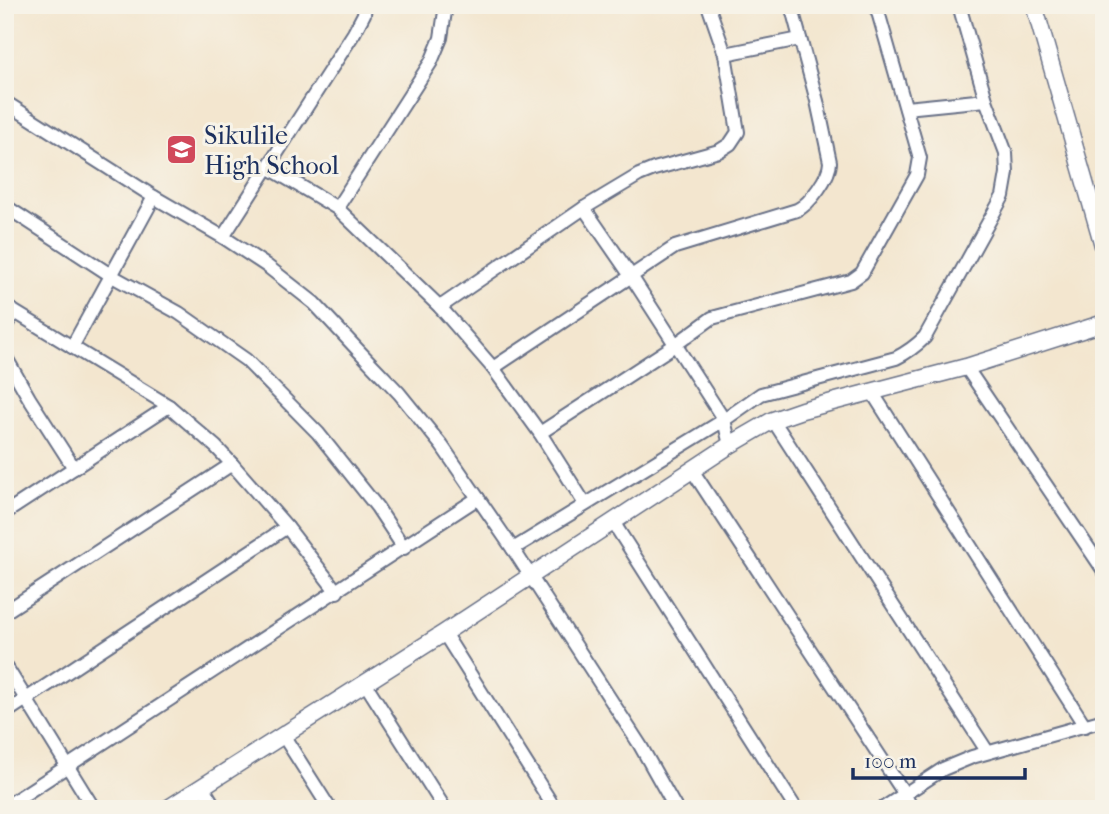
<svg xmlns="http://www.w3.org/2000/svg" width="1109" height="814" font-family="'IM FELL French Canon',serif">
  <style>
    .lines { fill: none; stroke-linecap: round; stroke-linejoin: round }
    .minor-casing { stroke: #676f86; stroke-width: 16 }
    .tertiary-casing { stroke: #676f86; stroke-width: 19 }
    .minor { stroke: #fff; stroke-width: 12 }
    .tertiary { stroke: #fff; stroke-width: 16 }
    .labels { text-anchor: middle; stroke-width: 6; stroke-linejoin: round; paint-order: stroke }
    .poi-label { font-size: 26px; fill: #1b2f5e; stroke: #f7f3e8; text-anchor: start }
  </style>
  <rect width="100%" height="100%" fill="#f7f3e8"/>
  <filter id="ink" filterUnits="userSpaceOnUse"><feTurbulence type="fractalNoise" baseFrequency=".0143" numOctaves="2"/><feDisplacementMap in="SourceGraphic" scale="14" xChannelSelector="R" yChannelSelector="G"/><feConvolveMatrix kernelMatrix="1 2 1 2 8 2 1 2 1" color-interpolation-filters="sRGB"/></filter>
  <filter id="wash" filterUnits="userSpaceOnUse"><feTurbulence type="fractalNoise" baseFrequency=".00686" numOctaves="4" result="noise"/><feDisplacementMap in="SourceGraphic" scale="28" xChannelSelector="R" yChannelSelector="G"/><feGaussianBlur stdDeviation="1.57" result="paint"/><feColorMatrix in="noise" values="0 0 0 0 0 0 0 0 0 0 0 0 0 0 0 0 0 1.4 0 .05"/><feComposite in="paint" operator="in"/></filter>
  <g filter="url(#wash)">
    <rect width="100%" height="100%" fill="#f3e6cf"/>
  </g>
  <g filter="url(#ink)">
    <g class="lines">
      <defs>
        <g id="minor">
          <path d="M 725,54 L 800,39"/>
          <path d="M 5,102 L 154,197 L 223,237 L 267,266 L 314,303 L 357,349 L 399,393 L 442,446 L 513,549 L 640,745 L 676,809"/>
          <path d="M 906,108 L 986,100"/>
          <path d="M 268,167 L 337,208 L 440,307 L 493,368 L 540,433 L 585,504"/>
          <path d="M 5,206 L 112,276 L 179,313 L 246,360 L 318,433 L 377,507 L 404,548"/>
          <path d="M 337,208 L 431,62 L 441,38 L 446,5"/>
          <path d="M 584,208 L 631,276 L 724,420 L 730,445"/>
          <path d="M 223,237 L 354,33 L 364,14 L 365,5"/>
          <path d="M 5,306 L 169,406 L 216,447 L 232,464 L 287,527 L 337,592"/>
          <path d="M 440,307 L 584,208 L 639,175 L 654,169 L 719,151 L 730,144 L 738,132 L 725,54 L 708,5"/>
          <path d="M 5,327 L 14,312"/>
          <path d="M 72,347 L 154,197"/>
          <path d="M 5,356 L 29,398 L 74,468"/>
          <path d="M 966,367 L 1104,571"/>
          <path d="M 493,368 L 675,247 L 797,210 C 810,204 830,176 830,162 L 817,101 L 791,5"/>
          <path d="M 872,392 L 1085,726"/>
          <path d="M 773,420 L 987,751"/>
          <path d="M 540,433 L 675,345 L 712,318 L 851,281 L 862,273 L 917,175 L 920,158 L 876,5"/>
          <path d="M 692,470 L 904,793 L 912,809"/>
          <path d="M 5,513 L 169,406"/>
          <path d="M 613,522 L 796,809"/>
          <path d="M 513,549 L 724,420 L 761,394 L 896,358 C 908,352 916,346 925,337 L 1003,196 L 1007,173 L 1006,153 L 986,100 L 959,5"/>
          <path d="M 5,612 L 232,464"/>
          <path d="M 444,633 L 555,809"/>
          <path d="M 5,665 L 94,809"/>
          <path d="M 365,683 L 445,809"/>
          <path d="M 5,713 L 287,527"/>
          <path d="M 283,735 L 330,809"/>
          <path d="M 202,786 L 216,809"/>
          <path d="M 5,807 L 478,498"/>
          <path d="M 882,809 L 943,769 L 972,757 L 1104,720"/>
        </g>
        <g id="tertiary">
          <path d="M 1034,5 L 1104,249"/>
          <path d="M 167,809 L 444,633 L 730,445 L 773,420 L 802,410 L 966,367 L 1104,323"/>
        </g>
      </defs>
      <use href="#minor" class="minor-casing"/>
      <use href="#tertiary" class="tertiary-casing"/>
      <use href="#minor" class="minor"/>
      <use href="#tertiary" class="tertiary"/>
    </g>
  </g>
  <defs>
    <symbol id="school-square" viewBox="-11 -11 22 22"><rect x="-9" y="-9" width="18" height="18" rx="4" fill="#d1495b" stroke="#f7f3e8"/><path d="M0-5L7-2L0 1L-7-2ZM-4 1L0 2.5L4 1V4Q0 6-4 4Z" fill="#fff"/></symbol>
  </defs>
  <g fill-rule="evenodd">
    <use href="#school-square" x="164" y="132" width="35" height="35"/>
  </g>
  <g class="labels">
    <g class="poi-label">
      <text x="204" y="144">Sikulile<tspan x="204" dy="30">High School</tspan></text>
    </g>
  </g>
  <rect width="1109" height="814" fill="none" stroke="#f7f3e8" stroke-width="28"/>
  <path d="M853 768v10h172v-10" fill="none" stroke="#1b2f5e" stroke-width="3.5"/>
  <text x="864" y="768" font-size="21" fill="#1b2f5e" stroke="#f7f3e8" stroke-width="5" paint-order="stroke">100 m</text>
</svg>
